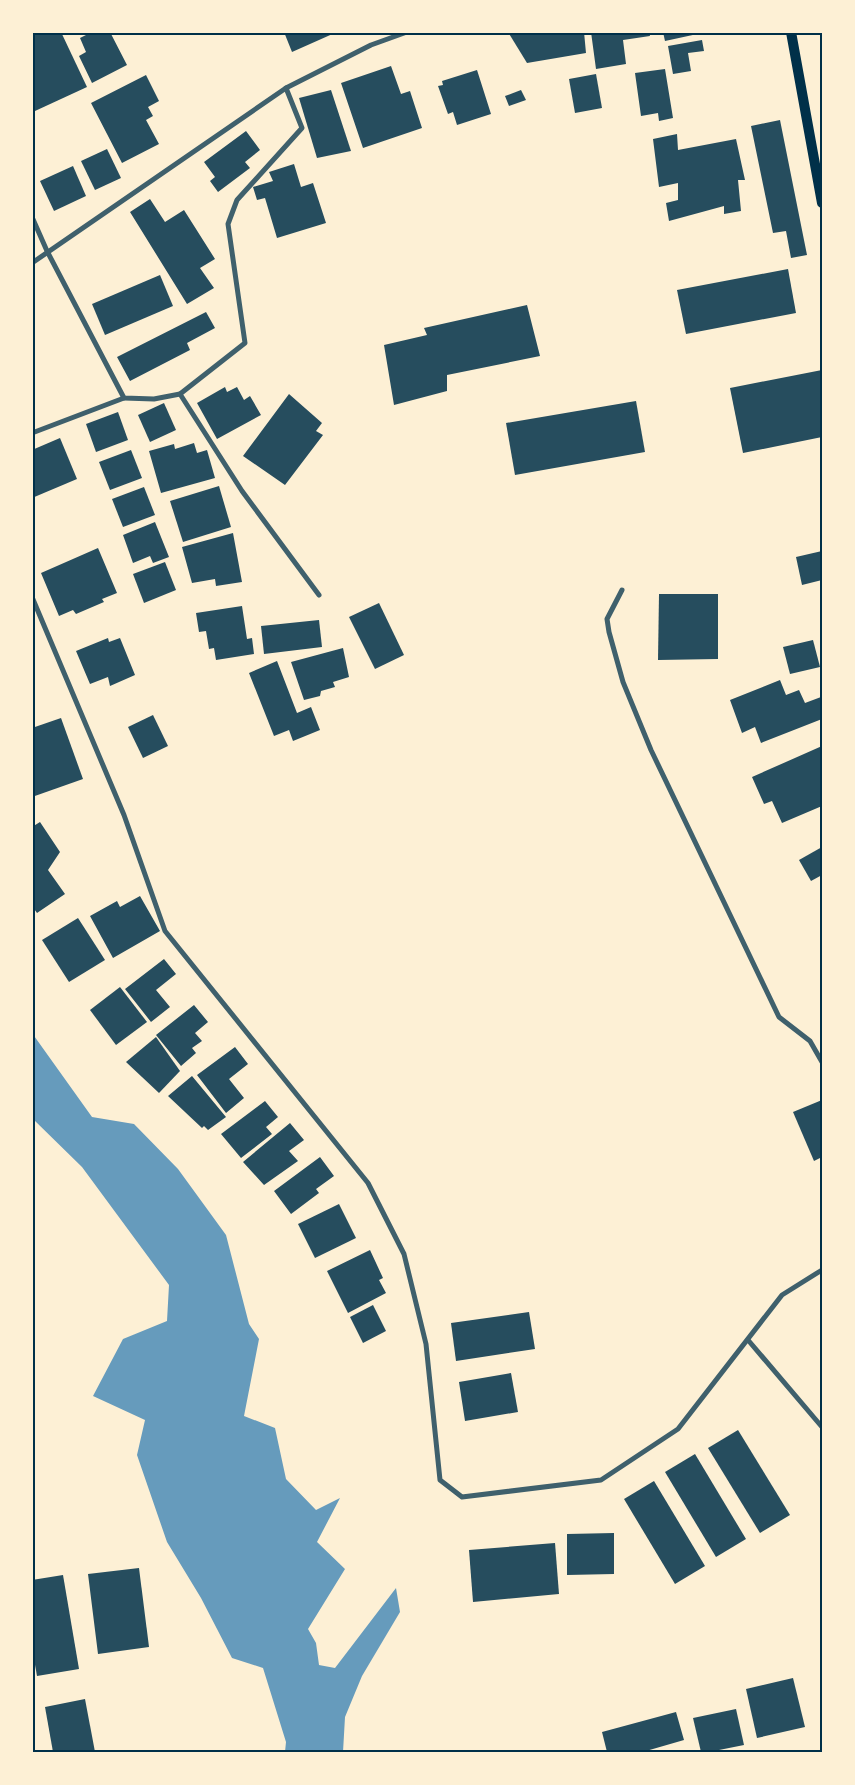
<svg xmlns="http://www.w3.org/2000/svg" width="855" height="1785" font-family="Lato,sans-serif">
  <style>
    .water { fill: #669bbc }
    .building { fill: #264d5e }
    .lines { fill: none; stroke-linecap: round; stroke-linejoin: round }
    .minor { stroke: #3f606c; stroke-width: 5 }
    .secondary { stroke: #003049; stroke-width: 10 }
    .neatline { fill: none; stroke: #003049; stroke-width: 2 }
  </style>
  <rect width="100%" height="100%" fill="#fdf0d5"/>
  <path class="water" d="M 32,1033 L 92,1117 L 134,1124 L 178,1169 L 226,1235 L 249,1324 L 259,1339 L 244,1416 L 275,1428 L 286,1479 L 316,1510 L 340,1498 L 317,1542 L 345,1569 L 308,1629 L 316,1643 L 319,1665 L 335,1668 L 396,1588 L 400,1612 L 362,1676 L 345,1717 L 343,1752 L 285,1752 L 286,1742 L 263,1668 L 232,1658 L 201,1598 L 167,1542 L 137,1455 L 145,1420 L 93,1396 L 123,1339 L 167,1321 L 169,1285 L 82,1167 L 33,1119 Z"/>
  <g class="building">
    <path d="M 32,32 L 61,32 L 87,87 L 35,111 L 32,105 Z"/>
    <path d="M 87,32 L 110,32 L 127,65 L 92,83 L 79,56 L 86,52 L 80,38 L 88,34 Z"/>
    <path d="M 284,32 L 337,32 L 292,52 Z"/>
    <path d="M 508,32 L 584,32 L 586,53 L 527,63 Z"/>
    <path d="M 591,32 L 649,32 L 650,36 L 623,40 L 626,64 L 596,69 Z"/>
    <path d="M 663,32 L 702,32 L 702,33 L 665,41 Z"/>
    <path d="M 702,40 L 704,51 L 688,53 L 691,71 L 673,74 L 668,46 Z"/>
    <path d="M 391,66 L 401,94 L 410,91 L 422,128 L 363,148 L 341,83 Z"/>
    <path d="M 665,69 L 673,118 L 659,121 L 658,113 L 641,116 L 635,73 Z"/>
    <path d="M 477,70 L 491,114 L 457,125 L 453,112 L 448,114 L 438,86 L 443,85 L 442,81 Z"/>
    <path d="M 596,74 L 602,108 L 575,113 L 569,79 Z"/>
    <path d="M 146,75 L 159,101 L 148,107 L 153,116 L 146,120 L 159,144 L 122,163 L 91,103 Z"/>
    <path d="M 331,90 L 351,151 L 317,158 L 299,98 Z"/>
    <path d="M 521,90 L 526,100 L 509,106 L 505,96 Z"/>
    <path d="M 780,120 L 807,255 L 791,258 L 786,231 L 773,233 L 751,126 Z"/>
    <path d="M 246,131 L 260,150 L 245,162 L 250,168 L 218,192 L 210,181 L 215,177 L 204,162 Z"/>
    <path d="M 677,134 L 678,150 L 736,139 L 745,180 L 738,180 L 741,211 L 724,214 L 724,206 L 669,221 L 666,203 L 678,200 L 678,183 L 659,187 L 653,139 Z"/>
    <path d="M 107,149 L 121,178 L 95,190 L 81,161 Z"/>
    <path d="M 294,164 L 301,187 L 313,183 L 326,223 L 277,238 L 265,198 L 257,200 L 253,187 L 273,181 L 269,172 Z"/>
    <path d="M 73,166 L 86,196 L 54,211 L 40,181 Z"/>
    <path d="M 150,199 L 165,222 L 184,210 L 215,259 L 200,268 L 214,288 L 187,304 L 130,212 Z"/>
    <path d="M 788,269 L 796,313 L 686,334 L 677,290 Z"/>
    <path d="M 160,275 L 173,306 L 105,335 L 92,304 Z"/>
    <path d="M 527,305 L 540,356 L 447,375 L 447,391 L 394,405 L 384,345 L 427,335 L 424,328 Z"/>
    <path d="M 206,312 L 215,328 L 187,343 L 190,350 L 130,381 L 117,357 Z"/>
    <path d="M 822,370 L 822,437 L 743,453 L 730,388 Z"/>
    <path d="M 225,387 L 227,392 L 237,387 L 244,400 L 250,396 L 261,415 L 217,439 L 197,403 Z"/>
    <path d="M 289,394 L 322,423 L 316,431 L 323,435 L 285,485 L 243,456 Z"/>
    <path d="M 636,401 L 645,452 L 515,475 L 506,423 Z"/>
    <path d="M 164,403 L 176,430 L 150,442 L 138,415 Z"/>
    <path d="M 118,412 L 128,440 L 96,452 L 86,424 Z"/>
    <path d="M 60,438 L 77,479 L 32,498 L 32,450 Z"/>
    <path d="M 194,443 L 197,453 L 207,450 L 215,478 L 161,493 L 149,451 L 174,444 L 175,449 Z"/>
    <path d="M 131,450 L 142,478 L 110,490 L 99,462 Z"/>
    <path d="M 219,486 L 231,527 L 183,542 L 170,501 Z"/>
    <path d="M 144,487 L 155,515 L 123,527 L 112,499 Z"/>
    <path d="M 155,522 L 169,557 L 153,563 L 150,556 L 133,563 L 123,535 Z"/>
    <path d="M 233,533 L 242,582 L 216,586 L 215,579 L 192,583 L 182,547 Z"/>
    <path d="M 98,548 L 117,593 L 102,599 L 104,602 L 76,614 L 73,610 L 59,616 L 41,573 Z"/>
    <path d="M 822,551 L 822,580 L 802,585 L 796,557 Z"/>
    <path d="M 165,562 L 176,590 L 144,603 L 133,574 Z"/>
    <path d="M 659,594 L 718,594 L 718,659 L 658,660 Z"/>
    <path d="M 379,603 L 404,655 L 375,669 L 349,617 Z"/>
    <path d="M 242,606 L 247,639 L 252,638 L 254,654 L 216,660 L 214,648 L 209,649 L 206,631 L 199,632 L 196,613 Z"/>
    <path d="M 319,620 L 322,647 L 264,654 L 261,626 Z"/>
    <path d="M 108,638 L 109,642 L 120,638 L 135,675 L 110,686 L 108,677 L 90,684 L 76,651 Z"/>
    <path d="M 813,640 L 820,667 L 790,674 L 783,647 Z"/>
    <path d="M 343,648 L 349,677 L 333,682 L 335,687 L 321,691 L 320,696 L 304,700 L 291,662 Z"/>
    <path d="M 277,661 L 297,713 L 311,707 L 320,730 L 293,741 L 289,730 L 274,736 L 249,673 Z"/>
    <path d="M 780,680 L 786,695 L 799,690 L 805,703 L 821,697 L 822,702 L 822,719 L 761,743 L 755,727 L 742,733 L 730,700 Z"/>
    <path d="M 153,715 L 168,746 L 143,758 L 128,727 Z"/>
    <path d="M 61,718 L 83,779 L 32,797 L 32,728 Z"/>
    <path d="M 822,746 L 822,806 L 782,823 L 772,801 L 764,804 L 752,777 Z"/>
    <path d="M 40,822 L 60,852 L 48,870 L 65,894 L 37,913 L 32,906 L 32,827 Z"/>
    <path d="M 822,847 L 822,875 L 811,881 L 799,860 Z"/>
    <path d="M 140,896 L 160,931 L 113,958 L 90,916 L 117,901 L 120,907 Z"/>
    <path d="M 78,918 L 105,960 L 69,982 L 42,940 Z"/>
    <path d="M 164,959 L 176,974 L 156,990 L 170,1007 L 151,1022 L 125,989 Z"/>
    <path d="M 120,987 L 147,1022 L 116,1045 L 90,1010 Z"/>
    <path d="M 194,1005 L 208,1022 L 195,1033 L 202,1041 L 192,1048 L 196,1053 L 181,1066 L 156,1035 Z"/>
    <path d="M 156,1037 L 180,1071 L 159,1093 L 126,1062 Z"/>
    <path d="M 235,1047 L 248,1064 L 229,1079 L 244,1098 L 226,1113 L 197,1075 Z"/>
    <path d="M 192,1076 L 226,1117 L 208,1130 L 204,1126 L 202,1128 L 168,1096 Z"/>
    <path d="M 822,1100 L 822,1157 L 814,1161 L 793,1112 Z"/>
    <path d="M 265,1101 L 278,1117 L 266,1127 L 272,1134 L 241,1158 L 221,1134 Z"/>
    <path d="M 290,1123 L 304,1140 L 289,1151 L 298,1161 L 264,1185 L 243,1162 Z"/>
    <path d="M 320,1157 L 334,1176 L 316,1189 L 319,1193 L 291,1214 L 274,1191 Z"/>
    <path d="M 339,1204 L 356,1238 L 315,1258 L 298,1224 Z"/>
    <path d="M 370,1250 L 383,1278 L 379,1280 L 386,1293 L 348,1313 L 327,1271 Z"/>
    <path d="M 373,1305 L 386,1331 L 363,1343 L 350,1317 Z"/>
    <path d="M 529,1312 L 535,1349 L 456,1361 L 451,1323 Z"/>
    <path d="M 511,1373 L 518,1412 L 465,1421 L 459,1382 Z"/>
    <path d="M 738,1430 L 790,1515 L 760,1533 L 708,1448 Z"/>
    <path d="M 695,1454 L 746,1539 L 716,1557 L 665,1472 Z"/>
    <path d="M 654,1481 L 705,1566 L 675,1584 L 624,1499 Z"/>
    <path d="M 614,1533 L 614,1574 L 567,1575 L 567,1534 Z"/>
    <path d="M 555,1543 L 559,1594 L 473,1602 L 469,1550 Z"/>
    <path d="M 139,1568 L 149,1647 L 98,1654 L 88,1574 Z"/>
    <path d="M 63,1575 L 79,1669 L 37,1676 L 32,1648 L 32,1580 Z"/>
    <path d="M 793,1678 L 805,1727 L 757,1738 L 746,1689 Z"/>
    <path d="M 85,1699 L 95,1752 L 53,1752 L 45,1707 Z"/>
    <path d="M 736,1709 L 744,1745 L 709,1752 L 701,1752 L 693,1718 Z"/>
    <path d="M 676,1712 L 684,1740 L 646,1751 L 646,1752 L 607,1752 L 602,1732 Z"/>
  </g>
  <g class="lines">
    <g class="minor">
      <path d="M 286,88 L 302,128 L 237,200 L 228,224 L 245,343 L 180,394 L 242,491 L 319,595"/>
      <path d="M 32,217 L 47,251 L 124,398 L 154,399 L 180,394"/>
      <path d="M 32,263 L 286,88 L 371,45 L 407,32"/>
      <path d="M 32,433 L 124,398"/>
      <path d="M 622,590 L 607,619 L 609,632 L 623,682 L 651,750 L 779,1017 L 810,1041 L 822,1062"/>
      <path d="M 32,597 L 124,815 L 165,931 L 368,1183 L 404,1254 L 426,1344 L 440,1480 L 462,1497 L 601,1480 L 678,1429 L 782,1295 L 822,1270"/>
      <path d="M 748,1340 L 822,1427"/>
    </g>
    <path class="secondary" d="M 791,32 L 822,203"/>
  </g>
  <rect width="855" height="1785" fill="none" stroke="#fdf0d5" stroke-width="68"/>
  <rect x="34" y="34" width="787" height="1717" class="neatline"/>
</svg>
